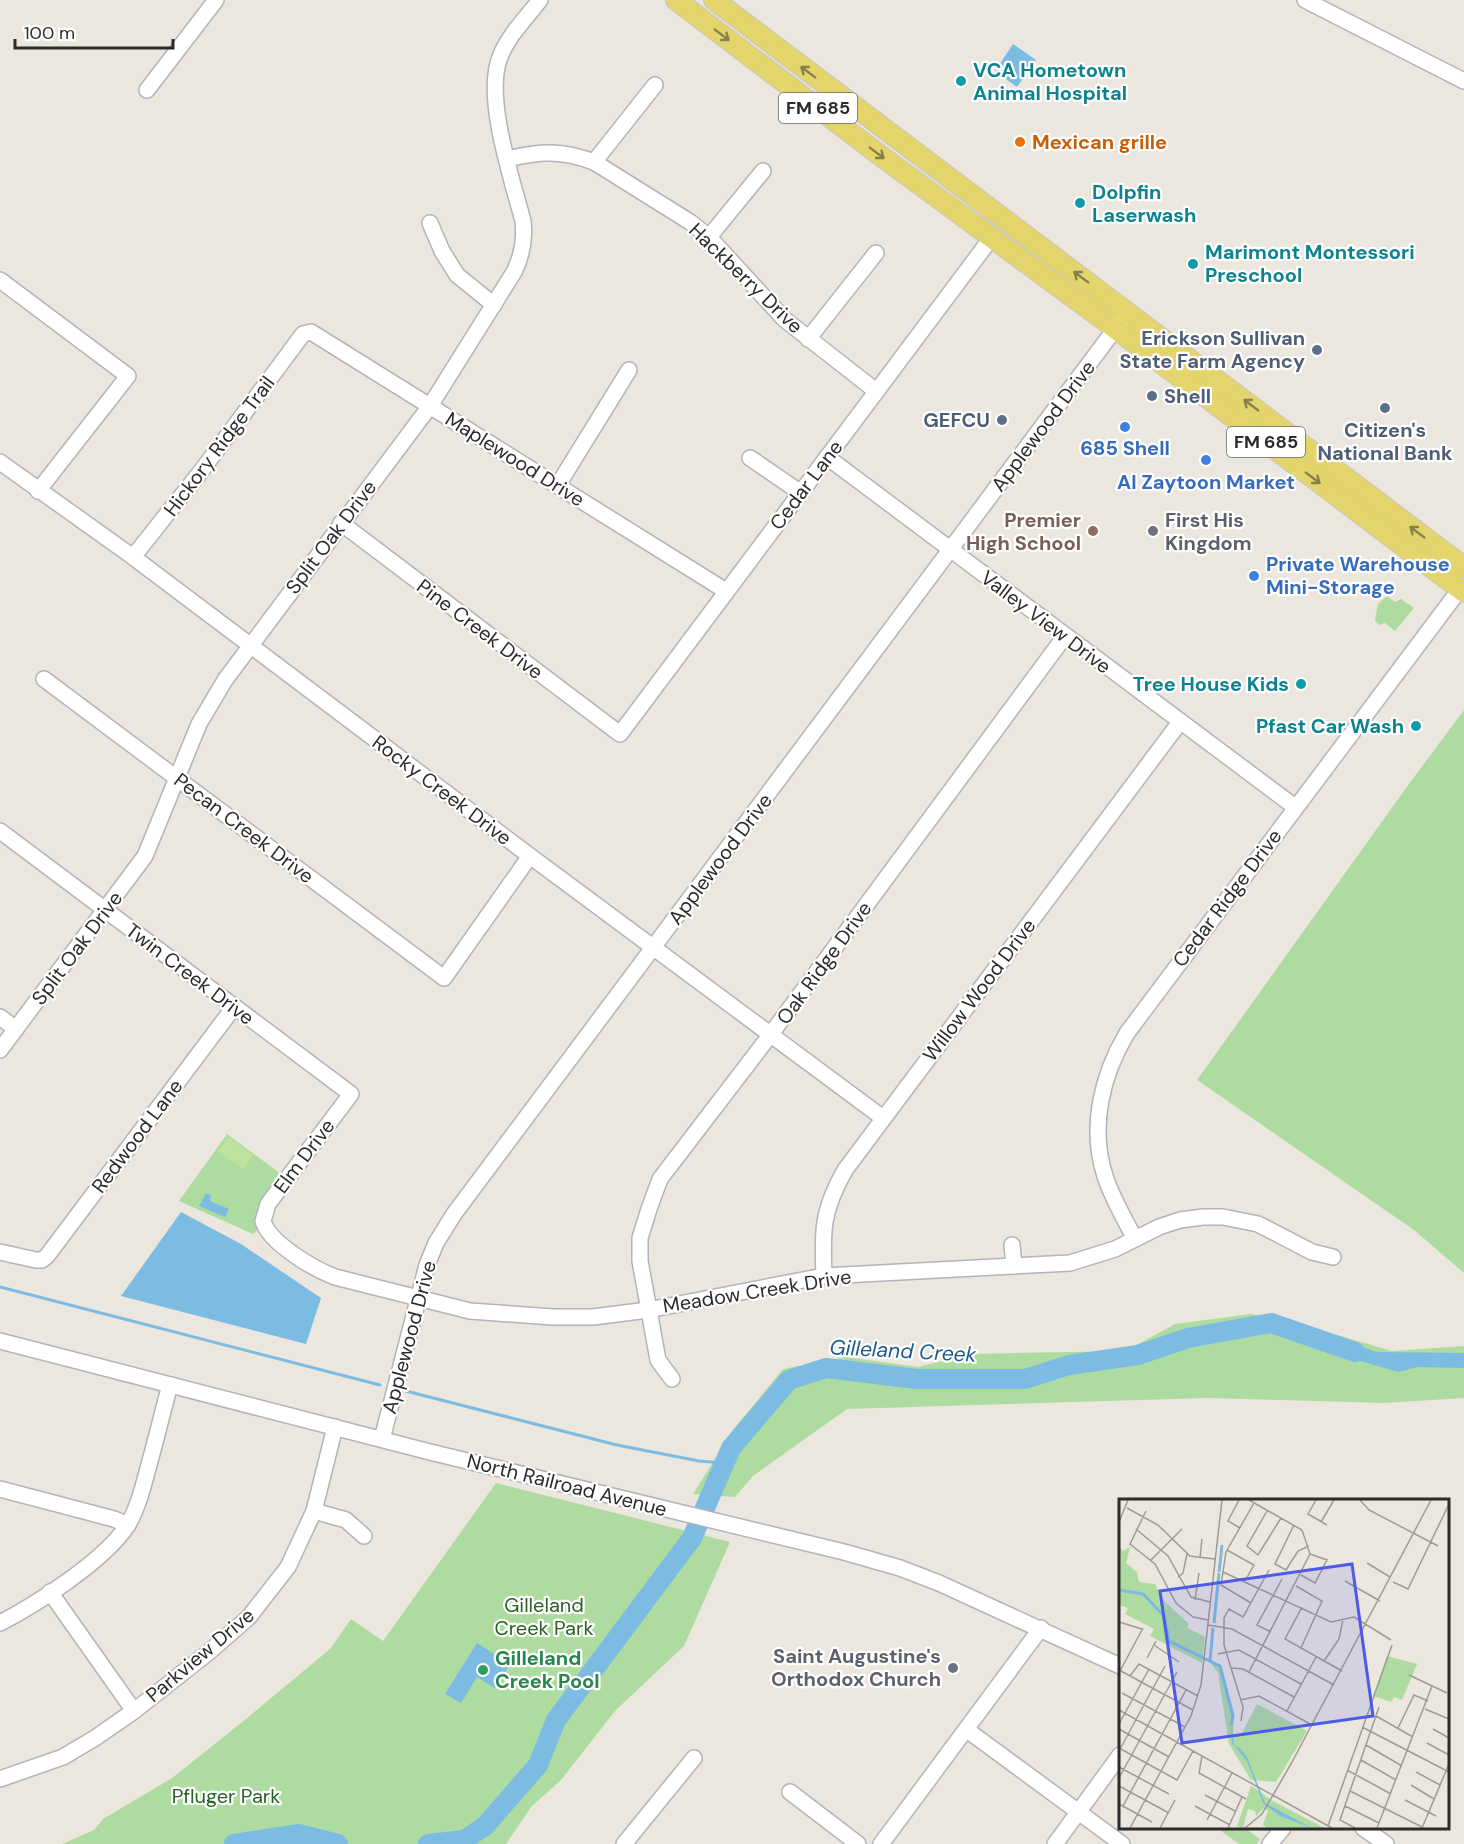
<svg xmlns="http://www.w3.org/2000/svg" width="1464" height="1844" font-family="'DM Sans',sans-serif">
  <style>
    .green { fill: #aedca0 }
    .pitch { fill: #bde29d }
    .water { fill: #7cbce3 }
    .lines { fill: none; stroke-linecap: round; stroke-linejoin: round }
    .stream { stroke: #7cbce3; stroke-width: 3 }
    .river { stroke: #7cbce3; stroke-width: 20 }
    .minor-casing { stroke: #b1b3bd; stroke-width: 18 }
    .major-casing { stroke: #c8c8c8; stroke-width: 22 }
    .minor { stroke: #fff; stroke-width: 15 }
    .major { stroke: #e3d46b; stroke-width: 20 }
    .oneway { stroke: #87804b }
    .culture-dot { fill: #0f9aa8; stroke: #fff; stroke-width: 2 }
    .food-dot { fill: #e8710a; stroke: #fff; stroke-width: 2 }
    .service-dot { fill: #5c6f8a; stroke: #fff; stroke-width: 2 }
    .shop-dot { fill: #3f7fe0; stroke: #fff; stroke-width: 2 }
    .education-dot { fill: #8d6e63; stroke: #fff; stroke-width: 2 }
    .worship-dot { fill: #6b7280; stroke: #fff; stroke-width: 2 }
    .leisure-dot { fill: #2e9e5b; stroke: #fff; stroke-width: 2 }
    .labels { text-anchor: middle; stroke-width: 4.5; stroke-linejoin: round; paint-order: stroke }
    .shield { fill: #fff; stroke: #6b6b6b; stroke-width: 1.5 }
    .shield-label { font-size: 18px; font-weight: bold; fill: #2b2b2b }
    .culture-label { font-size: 20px; font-weight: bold; fill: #0d838f; stroke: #fff; text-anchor: start }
    .food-label { font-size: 20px; font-weight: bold; fill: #c56008; stroke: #fff; text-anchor: start }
    .street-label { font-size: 20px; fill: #2b2b2b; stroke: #fff }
    .service-label { font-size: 20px; font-weight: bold; fill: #4e5e75; stroke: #fff; text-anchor: end }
    .shop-label { font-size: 20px; font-weight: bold; fill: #366cbe; stroke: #fff }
    .education-label { font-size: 20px; font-weight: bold; fill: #785e54; stroke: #fff; text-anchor: end }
    .worship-label { font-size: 20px; font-weight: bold; fill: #5b616d; stroke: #fff; text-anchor: start }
    .park-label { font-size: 20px; fill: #286121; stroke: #fff }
    .leisure-label { font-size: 20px; font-weight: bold; fill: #27864d; stroke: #fff; text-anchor: start }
    .water-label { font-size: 21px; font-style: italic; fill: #1b5a8e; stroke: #fff }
    .inset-river { fill: none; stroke: #7cbce3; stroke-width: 3 }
    .inset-road { fill: none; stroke: #9e9c96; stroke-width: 1.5 }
    .view { fill: #4e5ae8; fill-opacity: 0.15; stroke: #4e5ae8; stroke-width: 3 }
    .inset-edge { fill: none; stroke: #2b2b2b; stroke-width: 3 }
  </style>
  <rect width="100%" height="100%" fill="#ebe7de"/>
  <g class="green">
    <path d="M 1387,596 L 1395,602 L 1401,599 L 1414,608 L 1395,631 L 1385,623 L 1379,625 L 1375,620 L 1378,604 Z"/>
    <path d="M 1464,710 L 1464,1273 L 1414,1230 L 1197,1080 L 1406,788 Z"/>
    <path d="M 227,1134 L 281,1174 C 268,1191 250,1208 257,1231 L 253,1234 L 179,1201 Z"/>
    <path d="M 1251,1314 L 1320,1330 L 1392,1351 L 1464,1346 L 1464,1398 L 1385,1403 L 1206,1398 L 847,1409 L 753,1476 L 735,1497 L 693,1494 L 733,1430 L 783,1369 L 846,1357 L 918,1367 L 971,1354 L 1125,1351 L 1175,1324 Z"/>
    <path d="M 496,1483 L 730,1542 L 684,1646 L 615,1711 L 561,1780 L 532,1806 L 506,1844 L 62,1844 L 94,1830 L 103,1819 L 172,1778 L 241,1723 L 330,1649 L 351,1619 L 383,1641 Z"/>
    <path d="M 1217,1828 L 1245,1828 L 1260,1839 L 1257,1844 L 1239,1844 Z"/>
  </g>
  <path class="pitch" d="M 229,1137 L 253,1155 L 243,1169 L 218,1151 Z"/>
  <g class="water">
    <path d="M 1013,44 L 1036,60 L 1017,87 L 995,71 Z"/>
    <path d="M 206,1193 L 211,1195 L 210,1201 L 229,1209 L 225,1217 L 199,1206 Z"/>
    <path d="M 181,1212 L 241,1244 L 321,1298 L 306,1344 L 121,1296 Z"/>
    <path d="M 1336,1339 L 1377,1352 L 1464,1353 L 1464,1368 L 1418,1367 L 1398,1372 L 1326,1351 Z"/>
    <path d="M 477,1643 L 510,1664 L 495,1688 L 477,1677 L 461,1703 L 445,1694 Z"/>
  </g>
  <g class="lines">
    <g class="stream">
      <path d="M 0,1287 L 380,1385"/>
      <path d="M 406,1391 L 617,1445 L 699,1461 L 725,1463"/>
    </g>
    <g class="river">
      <path d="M 234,1844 L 299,1834 L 338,1844"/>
      <path d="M 428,1844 L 464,1840 L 485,1826 L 538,1765 L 556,1720 L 692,1538 L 731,1448 L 789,1380 L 826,1368 L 916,1379 L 1025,1379 L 1069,1365 L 1138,1355 L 1188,1338 L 1271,1323 L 1355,1352"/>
    </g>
    <defs>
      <g id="minor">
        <path d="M 1305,0 L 1464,81"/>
        <path d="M 147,90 L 216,0"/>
        <path d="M 507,159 C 540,151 562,150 594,162 L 690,222 L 709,237 L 784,319 L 876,391"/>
        <path d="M 594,162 L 655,85"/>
        <path d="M 430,223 L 442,251 L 457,275 L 494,305"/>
        <path d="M 709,237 L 763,171"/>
        <path d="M 0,280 L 128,376 L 38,491"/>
        <path d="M 808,339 L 876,253"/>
        <path d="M 827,457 L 1295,807"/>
        <path d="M 750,458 L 801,493"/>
        <path d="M 0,462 L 133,557 L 530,856 L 883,1118"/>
        <path d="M 558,485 L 629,370"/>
        <path d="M 341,523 L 620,734 L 992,237"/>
        <path d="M 133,557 L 202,470 L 303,334 L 311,332 L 726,591"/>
        <path d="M 44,679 L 444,978 L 530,856"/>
        <path d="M 0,831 L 351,1094 L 268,1204 L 263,1221 C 269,1243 314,1269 335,1277 L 470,1311 L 553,1317 L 593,1317 L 648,1310 L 824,1276 L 1070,1263 L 1115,1249 L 1159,1227 L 1180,1220 L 1203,1217 L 1223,1217 L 1258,1224 L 1312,1252 L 1333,1257"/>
        <path d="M 0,1017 L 16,1029"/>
        <path d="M 0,1050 L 145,856 L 199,724 L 225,680 L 430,406 L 514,272 C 522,256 525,239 523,221 C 512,179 484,97 500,57 C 508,36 526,18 540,0"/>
        <path d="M 1135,1239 C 1124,1218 1112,1198 1105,1176 C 1089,1127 1102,1075 1127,1033 L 1460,589"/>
        <path d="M 1012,1245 L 1014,1266"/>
        <path d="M 0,1252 L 36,1260 L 42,1260 L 47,1256 L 234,1007"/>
        <path d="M 824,1276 C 822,1230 822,1211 845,1170 L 1180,722"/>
        <path d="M 0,1341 L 430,1452 L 844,1552 L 900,1568 L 939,1583 L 1120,1666"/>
        <path d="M 672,1379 L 658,1360 L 640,1261 L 640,1238 L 649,1209 L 660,1179 L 771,1034 L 1065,636"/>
        <path d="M 382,1439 L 427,1265 L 436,1243 L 454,1214 L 1121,321"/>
        <path d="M 0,1489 L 114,1519 L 128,1525"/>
        <path d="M 314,1511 L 346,1520 L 364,1536"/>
        <path d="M 50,1592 L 134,1711"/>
        <path d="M 0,1623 C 37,1604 105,1560 127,1526 C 139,1507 144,1482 150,1461 C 157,1436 163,1410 170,1385"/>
        <path d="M 967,1730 L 1122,1844"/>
        <path d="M 0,1779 L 63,1757 L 95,1738 L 134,1711 L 209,1652 L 249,1617 L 288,1567 L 314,1511 L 335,1427"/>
        <path d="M 790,1792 L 858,1844"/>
        <path d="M 1363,1828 L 1386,1844"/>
        <path d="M 624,1844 L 694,1758"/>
        <path d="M 881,1844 L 1041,1628"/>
        <path d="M 1055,1844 L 1120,1755"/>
        <path d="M 1270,1844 L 1283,1828"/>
      </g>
      <g id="major">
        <path d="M 676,0 L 881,156 L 1116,329 L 1464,592"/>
        <path d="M 714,0 L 1464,567"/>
      </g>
    </defs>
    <use href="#minor" class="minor-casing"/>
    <use href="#major" class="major-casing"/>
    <use href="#minor" class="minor"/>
    <use href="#major" class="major"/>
  </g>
  <defs><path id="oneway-shaft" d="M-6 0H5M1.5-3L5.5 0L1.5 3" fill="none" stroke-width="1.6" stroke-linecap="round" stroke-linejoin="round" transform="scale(1.5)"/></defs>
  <g class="oneway">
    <use href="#oneway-shaft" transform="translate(722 35) rotate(37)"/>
    <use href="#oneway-shaft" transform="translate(808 72) rotate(-143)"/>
    <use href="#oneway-shaft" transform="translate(877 153) rotate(37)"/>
    <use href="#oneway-shaft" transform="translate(1081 277) rotate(-143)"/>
    <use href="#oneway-shaft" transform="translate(1251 405) rotate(-143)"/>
    <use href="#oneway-shaft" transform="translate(1313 478) rotate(37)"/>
    <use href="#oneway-shaft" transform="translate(1417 532) rotate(-143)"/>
  </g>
  <g class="culture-dot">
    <circle cx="961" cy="81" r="6"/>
    <circle cx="1080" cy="203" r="6"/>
    <circle cx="1193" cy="264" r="6"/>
    <circle cx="1301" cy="684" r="6"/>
    <circle cx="1416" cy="726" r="6"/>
  </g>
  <circle class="food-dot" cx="1020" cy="142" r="6"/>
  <g class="service-dot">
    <circle cx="1317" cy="350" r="6"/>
    <circle cx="1152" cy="396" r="6"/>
    <circle cx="1385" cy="408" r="6"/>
    <circle cx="1002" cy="420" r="6"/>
  </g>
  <g class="shop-dot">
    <circle cx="1125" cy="427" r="6"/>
    <circle cx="1206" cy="460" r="6"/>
    <circle cx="1254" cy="576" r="6"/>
  </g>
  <circle class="education-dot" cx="1093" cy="531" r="6"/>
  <g class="worship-dot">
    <circle cx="1153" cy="531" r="6"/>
    <circle cx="953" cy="1668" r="6"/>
  </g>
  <circle class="leisure-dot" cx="483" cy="1670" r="6"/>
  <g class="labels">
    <g class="shield">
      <rect x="779" y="93" width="78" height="30" rx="4.5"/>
      <rect x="1227" y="427" width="78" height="30" rx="4.5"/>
    </g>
    <g class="shield-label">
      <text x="818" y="114">FM 685</text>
      <text x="1266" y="448">FM 685</text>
    </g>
    <g class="culture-label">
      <text x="973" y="77">VCA Hometown<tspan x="973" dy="23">Animal Hospital</tspan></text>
      <text x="1092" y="199">Dolpfin<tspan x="1092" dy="23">Laserwash</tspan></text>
      <text x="1205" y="259">Marimont Montessori<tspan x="1205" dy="23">Preschool</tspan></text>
      <text x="1289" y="691" text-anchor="end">Tree House Kids</text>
      <text x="1404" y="733" text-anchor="end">Pfast Car Wash</text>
    </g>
    <g class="food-label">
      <text x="1032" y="149">Mexican grille</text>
    </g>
    <g class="street-label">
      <text transform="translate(746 278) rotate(44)" y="7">Hackberry Drive</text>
      <text transform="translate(1043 426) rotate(-53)" y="7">Applewood Drive</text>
      <text transform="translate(219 446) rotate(-53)" y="7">Hickory Ridge Trail</text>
      <text transform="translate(515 459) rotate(32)" y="7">Maplewood Drive</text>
      <text transform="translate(806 485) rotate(-53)" y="7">Cedar Lane</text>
      <text transform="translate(331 537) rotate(-53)" y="7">Split Oak Drive</text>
      <text transform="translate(1046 622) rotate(37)" y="7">Valley View Drive</text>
      <text transform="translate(480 629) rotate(37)" y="7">Pine Creek Drive</text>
      <text transform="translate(442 790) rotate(37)" y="7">Rocky Creek Drive</text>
      <text transform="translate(244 828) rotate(37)" y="7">Pecan Creek Drive</text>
      <text transform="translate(720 859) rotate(-53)" y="7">Applewood Drive</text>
      <text transform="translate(1227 898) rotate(-53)" y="7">Cedar Ridge Drive</text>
      <text transform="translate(77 948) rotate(-53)" y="7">Split Oak Drive</text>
      <text transform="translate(824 963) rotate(-54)" y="7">Oak Ridge Drive</text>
      <text transform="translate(190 974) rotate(37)" y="7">Twin Creek Drive</text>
      <text transform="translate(979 990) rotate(-53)" y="7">Willow Wood Drive</text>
      <text transform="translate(137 1136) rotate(-53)" y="7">Redwood Lane</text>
      <text transform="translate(304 1156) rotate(-53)" y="7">Elm Drive</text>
      <text transform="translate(757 1291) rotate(-9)" y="7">Meadow Creek Drive</text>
      <text transform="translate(409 1337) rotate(-75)" y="7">Applewood Drive</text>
      <text transform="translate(567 1485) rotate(14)" y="7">North Railroad Avenue</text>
      <text transform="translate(200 1655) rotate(-40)" y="7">Parkview Drive</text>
    </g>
    <g class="service-label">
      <text x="1305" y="345">Erickson Sullivan<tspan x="1305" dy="23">State Farm Agency</tspan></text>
      <text x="1164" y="403" text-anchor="start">Shell</text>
      <text x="990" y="427">GEFCU</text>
      <text x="1385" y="437" text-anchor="middle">Citizen's<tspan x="1385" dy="23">National Bank</tspan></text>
    </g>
    <g class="shop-label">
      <text x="1125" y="455">685 Shell</text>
      <text x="1206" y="489">Al Zaytoon Market</text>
      <text x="1266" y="571" text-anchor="start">Private Warehouse<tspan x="1266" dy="23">Mini-Storage</tspan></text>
    </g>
    <g class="education-label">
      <text x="1081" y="527">Premier<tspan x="1081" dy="23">High School</tspan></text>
    </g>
    <g class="worship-label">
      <text x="1165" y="527">First His<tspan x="1165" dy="23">Kingdom</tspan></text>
      <text x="941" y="1663" text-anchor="end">Saint Augustine's<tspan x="941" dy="23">Orthodox Church</tspan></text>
    </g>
    <g class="park-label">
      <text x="544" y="1612">Gilleland<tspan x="544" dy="23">Creek Park</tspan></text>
      <text x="226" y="1803">Pfluger Park</text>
    </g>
    <g class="leisure-label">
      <text x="495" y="1665">Gilleland<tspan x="495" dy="23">Creek Pool</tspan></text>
    </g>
    <g class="water-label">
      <text transform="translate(903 1351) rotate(3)" y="7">Gilleland Creek</text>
    </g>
  </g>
  <g transform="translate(1119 1499)">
    <rect width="330" height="330" fill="#ebe7de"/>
    <path d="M 0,47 L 4,52 L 11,48 L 7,64 L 18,73 L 20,83 L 36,85 L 44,101 L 70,125 L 68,129 L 86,138 L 83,164 L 31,137 L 35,130 L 6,115 L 9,109 L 0,106 ZM 268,157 L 298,165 L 283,201 L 275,198 L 272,203 L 254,197 ZM 88,159 L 102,166 L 104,173 L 115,214 L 114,237 L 122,236 L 138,205 L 188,232 L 157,283 L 132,281 L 110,245 L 99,174 ZM 132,287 L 154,302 L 205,329 L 149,329 L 144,326 L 149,312 L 145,309 L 137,317 L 136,312 L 129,310 L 124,329 L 118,327 Z" fill="#aedca0"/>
    <path d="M 112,223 L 115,246 L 122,250 L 128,258 L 146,304 L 193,329 L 161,317 L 144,304 L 128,262 L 113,244 Z" fill="#7cbce3"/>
    <path class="inset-river" d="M 100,73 L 103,46M 0,91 L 24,95 L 45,117 L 50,142 L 101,167 L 114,217 L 112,226M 95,124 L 100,74M 91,162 L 94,129"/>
    <path class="inset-road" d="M 120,1 L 109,22 L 121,29M 197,1 L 189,15 L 208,26M 241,1 L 250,11 L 319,47M 8,9 L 39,26 L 71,57 L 96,60M 27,12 L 11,45 L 36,65 L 57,104 L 74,118 L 89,121M 148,12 L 128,47 L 139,56 L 162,19M 0,23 L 9,1M 202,23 L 215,1M 175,26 L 156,65 L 167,71 L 179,52 L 190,47M 17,30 L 49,57 L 72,98 L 91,103M 108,51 L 135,66 L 126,82M 81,59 L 83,40M 32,61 L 63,30M 248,64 L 271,78M 104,73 L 212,123 L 235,118 L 272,141M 182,76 L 196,84 L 208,61 L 191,55M 59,78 L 64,74 L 68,55M 226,82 L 261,102M 274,83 L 289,90 L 330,5M 177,87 L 203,102 L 182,149M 76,101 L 80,74M 132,104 L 102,86 L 107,53 L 135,4M 183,108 L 166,140 L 223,172M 0,123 L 23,130M 89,126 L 113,130 L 215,186M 152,133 L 138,126 L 163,80M 35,146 L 60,163M 99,155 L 120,151 L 182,185M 28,159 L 37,142M 205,162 L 220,140 L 224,120M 112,169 L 124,170 L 175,198M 0,171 L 74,211M 1,172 L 24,129M 130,173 L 191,55 L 183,31 L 130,1M 290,176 L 328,194M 11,177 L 20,165 L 79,197M 3,194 L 66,228M 121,201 L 140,197 L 193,226M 306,210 L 330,220M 0,211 L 213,329M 168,212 L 197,158M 257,217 L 294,238M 122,222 L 124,208 L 105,146 L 105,119 L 110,110 L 124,118 L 150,71M 0,225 L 30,170M 243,228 L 330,273M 279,229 L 295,196 L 309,202M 0,230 L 50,258M 314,230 L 330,239M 308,244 L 330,256M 247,246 L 283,267M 0,249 L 58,281 L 74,252M 0,252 L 46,167M 83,257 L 80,274 L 127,300M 242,261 L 277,281M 0,268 L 50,295M 228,271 L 272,295M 297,273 L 321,286M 0,279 L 58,173M 292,286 L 315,300M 0,287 L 50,314M 231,292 L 303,328M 86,296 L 116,312M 286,301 L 317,317M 0,305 L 33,323M 4,307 L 67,191M 76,307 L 111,326M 226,307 L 260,324M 88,321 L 113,274M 209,327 L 273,146M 11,329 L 72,217 L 82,186 L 103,1M 41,329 L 56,301M 109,329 L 123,298M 126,329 L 143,315 L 172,265 L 312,1M 236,329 L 221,321 L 260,208M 258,329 L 313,187M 303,329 L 330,265"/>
    <path class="view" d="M 233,65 L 254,217 L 63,244 L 41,92 Z"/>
    <rect width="330" height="330" class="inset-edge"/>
  </g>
  <path d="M15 39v9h158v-9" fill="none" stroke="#2b2b2b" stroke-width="3"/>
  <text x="24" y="39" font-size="18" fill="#2b2b2b" stroke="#ffffff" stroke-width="4.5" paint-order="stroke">100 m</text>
</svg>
